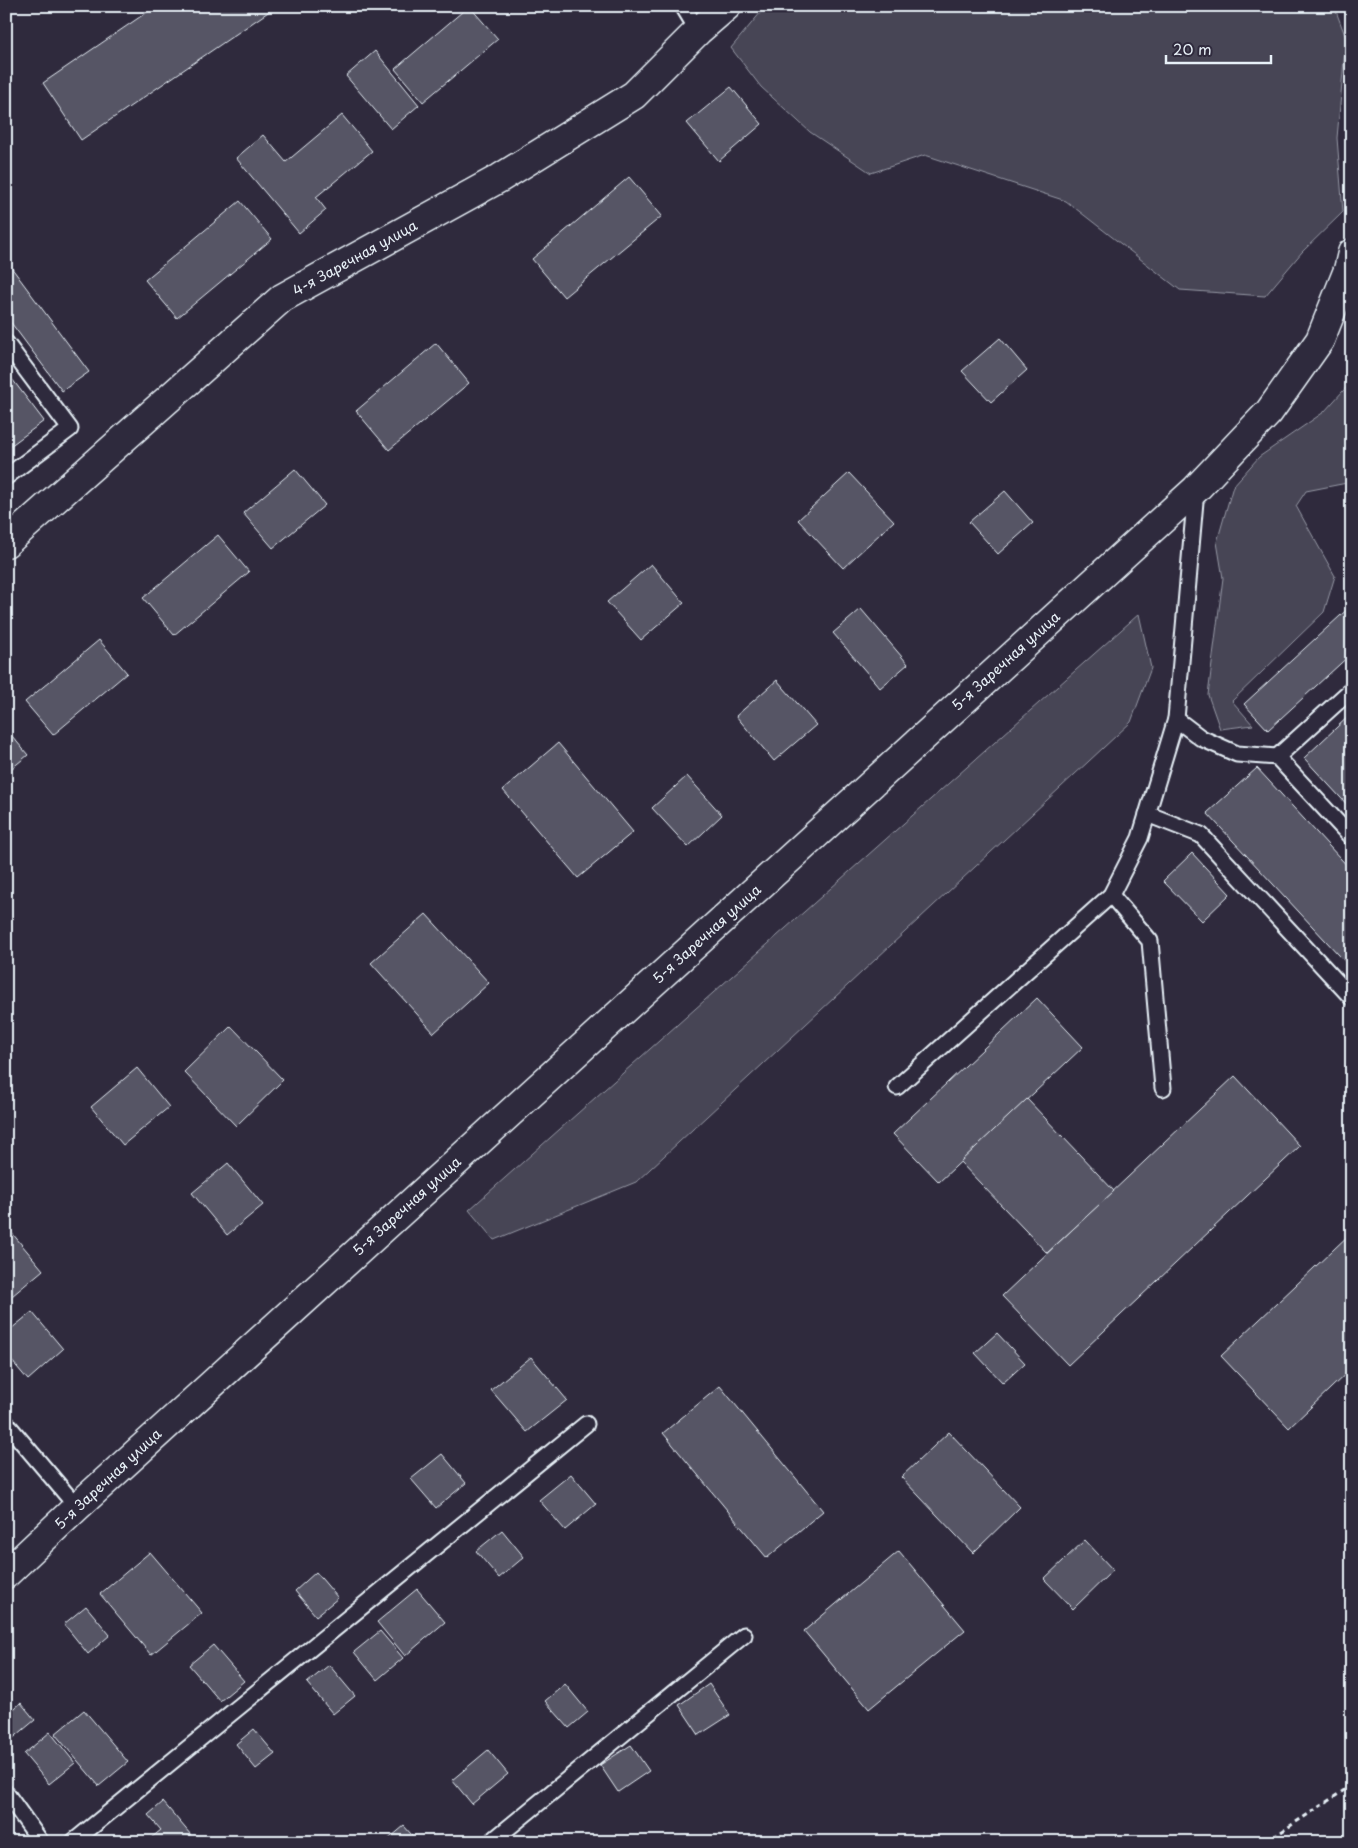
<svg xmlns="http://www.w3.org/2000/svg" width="1358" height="1848" font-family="'Playpen Sans',sans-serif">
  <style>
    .green { fill: #464455; stroke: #979aa6 }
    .building { fill: #575565; stroke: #e8f1f8 }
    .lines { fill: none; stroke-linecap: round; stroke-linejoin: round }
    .lane-casing { stroke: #e8f1f8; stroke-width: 19 }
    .street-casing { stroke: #e8f1f8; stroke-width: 31 }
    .path { stroke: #e8f1f8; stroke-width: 3; stroke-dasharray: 5 4; stroke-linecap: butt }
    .lane { stroke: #2f2a3d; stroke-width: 15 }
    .street { stroke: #2f2a3d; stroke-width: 28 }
    .labels { text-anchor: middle; stroke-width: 4; stroke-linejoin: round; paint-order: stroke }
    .street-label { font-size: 14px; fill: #e8f1f8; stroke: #2f2a3d }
  </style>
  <rect width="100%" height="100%" fill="#2f2a3d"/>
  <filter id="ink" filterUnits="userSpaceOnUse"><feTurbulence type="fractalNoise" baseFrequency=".02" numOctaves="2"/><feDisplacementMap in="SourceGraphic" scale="10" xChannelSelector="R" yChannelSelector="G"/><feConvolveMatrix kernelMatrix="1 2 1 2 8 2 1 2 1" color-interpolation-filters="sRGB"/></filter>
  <g filter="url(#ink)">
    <g class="green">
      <path d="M 766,6 L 1334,6 L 1346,38 L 1337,138 L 1343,212 L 1302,252 L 1265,296 L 1180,290 L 1066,201 L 925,155 L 871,173 L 810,132 L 761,87 L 731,48 Z"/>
      <path d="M 1352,381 L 1352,482 L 1306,491 L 1296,506 L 1335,576 L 1324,612 L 1232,701 L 1253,725 L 1220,729 L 1208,695 L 1223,578 L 1217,542 L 1233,486 L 1259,457 L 1324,412 Z"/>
      <path d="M 1139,614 L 1151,668 L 1131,722 L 636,1182 L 494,1240 L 469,1210 Z"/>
    </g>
    <g class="building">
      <path d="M 156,6 L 277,6 L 81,140 L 43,83 Z"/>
      <path d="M 469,6 L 498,39 L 423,102 L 395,69 Z"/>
      <path d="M 375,51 L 419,105 L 391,129 L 346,76 Z"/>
      <path d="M 731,87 L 762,124 L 719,161 L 687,123 Z"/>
      <path d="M 342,115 L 372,151 L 316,197 L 326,210 L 299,233 L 236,158 L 263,135 L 286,162 Z"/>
      <path d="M 629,177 L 662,216 L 564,297 L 532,259 Z"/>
      <path d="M 240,201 L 272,239 L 177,318 L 145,280 Z"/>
      <path d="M 8,263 L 89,372 L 62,391 L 6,316 L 6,264 Z"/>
      <path d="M 1000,338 L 1027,370 L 991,402 L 962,371 Z"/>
      <path d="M 436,343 L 469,383 L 389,450 L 356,411 Z"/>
      <path d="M 6,371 L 44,421 L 6,449 Z"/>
      <path d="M 295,469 L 325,505 L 273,548 L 243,513 Z"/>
      <path d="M 849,473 L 894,521 L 843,568 L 798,520 Z"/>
      <path d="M 1005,491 L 1033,523 L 998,554 L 969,522 Z"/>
      <path d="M 218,535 L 249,572 L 174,635 L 143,598 Z"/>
      <path d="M 651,564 L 684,603 L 641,640 L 607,602 Z"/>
      <path d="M 1352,605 L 1352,653 L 1268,730 L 1244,704 Z"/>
      <path d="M 861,609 L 908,664 L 880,688 L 833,633 Z"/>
      <path d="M 99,640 L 127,673 L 53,735 L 25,702 Z"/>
      <path d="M 777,680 L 816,725 L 774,761 L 736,716 Z"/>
      <path d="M 1352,713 L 1352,810 L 1304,758 Z"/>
      <path d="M 6,729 L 28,755 L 6,773 Z"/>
      <path d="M 558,743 L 633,832 L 578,878 L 503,790 Z"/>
      <path d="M 1257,768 L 1352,871 L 1352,969 L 1207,813 Z"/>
      <path d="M 687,776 L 722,815 L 688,847 L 652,808 Z"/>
      <path d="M 1192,853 L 1230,894 L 1202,921 L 1163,881 Z"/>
      <path d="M 426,914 L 489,983 L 434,1033 L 371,963 Z"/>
      <path d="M 1037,998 L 1083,1047 L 939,1182 L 893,1134 Z"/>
      <path d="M 231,1026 L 283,1080 L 236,1126 L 184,1072 Z"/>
      <path d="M 137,1068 L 169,1107 L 123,1145 L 91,1107 Z"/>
      <path d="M 1235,1076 L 1300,1146 L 1068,1365 L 1002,1296 Z"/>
      <path d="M 1027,1099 L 1114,1191 L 1047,1253 L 960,1162 Z"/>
      <path d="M 228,1163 L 263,1205 L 227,1235 L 192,1193 Z"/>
      <path d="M 6,1226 L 43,1270 L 6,1301 Z"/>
      <path d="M 1352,1232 L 1352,1368 L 1289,1428 L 1221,1356 Z"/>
      <path d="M 32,1312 L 63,1349 L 28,1380 L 6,1354 L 6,1333 Z"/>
      <path d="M 997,1333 L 1025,1363 L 1003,1383 L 975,1353 Z"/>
      <path d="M 531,1357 L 567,1400 L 527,1432 L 491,1390 Z"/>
      <path d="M 720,1386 L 823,1511 L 767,1558 L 663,1433 Z"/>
      <path d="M 949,1432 L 1020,1507 L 973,1553 L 901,1477 Z"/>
      <path d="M 442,1454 L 466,1483 L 436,1508 L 411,1479 Z"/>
      <path d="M 571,1474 L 596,1504 L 565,1530 L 539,1500 Z"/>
      <path d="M 502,1530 L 524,1557 L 499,1578 L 476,1551 Z"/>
      <path d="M 1085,1540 L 1113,1570 L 1073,1609 L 1044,1579 Z"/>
      <path d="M 899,1551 L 965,1630 L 869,1709 L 804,1631 Z"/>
      <path d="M 150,1552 L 202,1613 L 151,1655 L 100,1594 Z"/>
      <path d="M 316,1572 L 338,1598 L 316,1616 L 295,1591 Z"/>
      <path d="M 417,1589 L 445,1622 L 405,1656 L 377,1622 Z"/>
      <path d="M 86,1606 L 110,1635 L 88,1654 L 64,1624 Z"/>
      <path d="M 380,1631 L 403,1658 L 377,1680 L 354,1652 Z"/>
      <path d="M 213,1645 L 244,1681 L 220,1701 L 189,1665 Z"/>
      <path d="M 329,1665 L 355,1696 L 333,1714 L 307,1683 Z"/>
      <path d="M 565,1684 L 588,1712 L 569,1728 L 545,1701 Z"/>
      <path d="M 709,1684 L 730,1715 L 699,1735 L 679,1705 Z"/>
      <path d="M 21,1703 L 35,1720 L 11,1740 L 6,1735 L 6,1715 Z"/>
      <path d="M 84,1710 L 128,1762 L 99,1786 L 55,1734 Z"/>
      <path d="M 254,1729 L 275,1754 L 256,1769 L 236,1744 Z"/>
      <path d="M 50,1732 L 75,1763 L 49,1784 L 24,1754 Z"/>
      <path d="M 631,1745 L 649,1771 L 618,1792 L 600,1765 Z"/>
      <path d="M 488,1750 L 508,1774 L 472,1804 L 452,1780 Z"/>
      <path d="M 163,1802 L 191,1835 L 183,1842 L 155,1842 L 151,1838 L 161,1830 L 148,1815 Z"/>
      <path d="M 404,1826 L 418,1842 L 385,1842 Z"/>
    </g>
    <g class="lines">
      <defs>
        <g id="lane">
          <path d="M 683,6 L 698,31"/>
          <path d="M 6,343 L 70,429 L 6,477"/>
          <path d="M 1176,719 L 1201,738 L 1237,754 L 1277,757 L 1352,838"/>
          <path d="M 1277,757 L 1352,689"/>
          <path d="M 1147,814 L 1201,835 L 1352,998"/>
          <path d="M 1111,895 L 1150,941 L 1163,1088"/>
          <path d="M 897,1087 L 1111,895 L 1140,838 L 1176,719 L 1196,490"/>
          <path d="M 6,1423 L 77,1507"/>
          <path d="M 6,1793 L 41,1842"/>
          <path d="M 73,1842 L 586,1424"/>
          <path d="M 491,1842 L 744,1635"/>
        </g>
        <g id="street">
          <path d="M 6,543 L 282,298 L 500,178 L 634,95 L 698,31 L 727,6"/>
          <path d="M 6,1574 L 77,1507 L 1196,489 L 1269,412 L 1320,340 L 1348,270 L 1352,253"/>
        </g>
      </defs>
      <use href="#lane" class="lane-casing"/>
      <use href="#street" class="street-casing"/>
      <path class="path" d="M 1266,1842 L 1352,1785"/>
      <use href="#lane" class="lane"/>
      <use href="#street" class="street"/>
    </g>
  </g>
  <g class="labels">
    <g class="street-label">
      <text transform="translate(355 258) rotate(-29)" y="5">4-я Заречная улица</text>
      <text transform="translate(1006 661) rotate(-42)" y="5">5-я Заречная улица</text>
      <text transform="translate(707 934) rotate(-42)" y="5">5-я Заречная улица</text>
      <text transform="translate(407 1206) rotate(-42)" y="5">5-я Заречная улица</text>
      <text transform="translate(108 1479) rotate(-43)" y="5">5-я Заречная улица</text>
    </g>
  </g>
  <rect width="1358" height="1848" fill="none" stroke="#2f2a3d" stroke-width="25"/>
  <rect x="12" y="12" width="1333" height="1823" fill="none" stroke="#e8f1f8" stroke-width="2" filter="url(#ink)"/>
  <path d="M1166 55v8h105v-8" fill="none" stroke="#e8f1f8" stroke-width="2.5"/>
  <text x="1173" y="55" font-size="15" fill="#e8f1f8" stroke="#2f2a3d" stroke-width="4" paint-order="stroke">20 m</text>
</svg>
